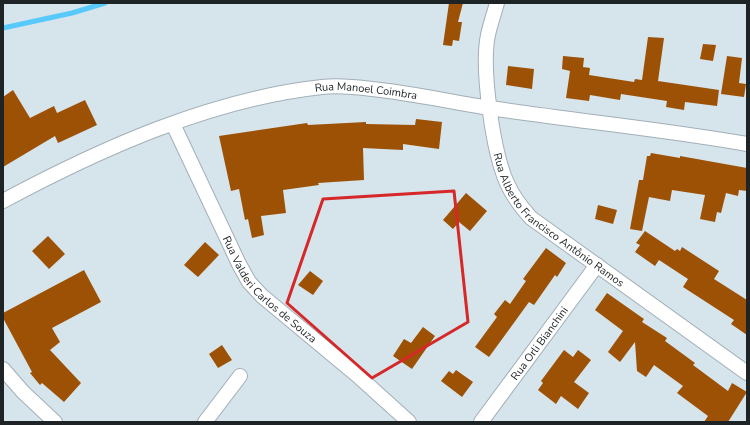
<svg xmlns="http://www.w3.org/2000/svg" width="750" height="425" font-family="'Nunito Sans',sans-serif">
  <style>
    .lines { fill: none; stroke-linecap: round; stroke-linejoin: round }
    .stream { stroke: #58c9fc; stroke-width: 5 }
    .building { fill: #9d5105 }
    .street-casing { stroke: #a2afb7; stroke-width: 16 }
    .street { stroke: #fff; stroke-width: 14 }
    .marked { fill: none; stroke: #d62828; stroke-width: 3; stroke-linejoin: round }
    .labels { text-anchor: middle; stroke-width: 4; stroke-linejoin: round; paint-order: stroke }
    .street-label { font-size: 11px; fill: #1e2325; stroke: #e4f1f9 }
  </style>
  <rect width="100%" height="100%" fill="#d6e4ec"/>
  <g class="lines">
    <path class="stream" d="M 3,28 L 72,13 L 105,3"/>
  </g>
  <g class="building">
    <path d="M 449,3 L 463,3 L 458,22 L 462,22 L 459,41 L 453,40 L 452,46 L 443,45 Z"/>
    <path d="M 648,37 L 664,38 L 658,81 L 719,90 L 717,106 L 685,102 L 684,110 L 666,107 L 667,101 L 621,94 L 620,100 L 590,95 L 589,101 L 566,98 L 570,71 L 562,69 L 563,56 L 584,58 L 583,67 L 590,68 L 589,75 L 634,82 L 635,79 L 642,80 Z"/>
    <path d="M 703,44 L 716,45 L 713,61 L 700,59 Z"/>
    <path d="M 727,56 L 742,58 L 739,83 L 746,84 L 744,97 L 721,94 Z"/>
    <path d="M 508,66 L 534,69 L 532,89 L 506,85 Z"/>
    <path d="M 13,90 L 30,118 L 54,106 L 57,113 L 85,100 L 97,125 L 58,143 L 55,136 L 3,167 L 3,97 Z"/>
    <path d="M 416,119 L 442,122 L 439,149 L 403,144 L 403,150 L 363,148 L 364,180 L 318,183 L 319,185 L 283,190 L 286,213 L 261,216 L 264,235 L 252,238 L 248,219 L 245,220 L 239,189 L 231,191 L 219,136 L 307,123 L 308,125 L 366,122 L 366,124 L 415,125 Z"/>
    <path d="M 651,153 L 680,158 L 680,156 L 747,168 L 747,191 L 739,190 L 738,196 L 726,193 L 721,213 L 717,212 L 715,222 L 700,219 L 705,195 L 672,190 L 670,201 L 649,197 L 642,231 L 630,229 L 639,180 L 643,180 L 647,156 L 650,156 Z"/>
    <path d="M 466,193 L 487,211 L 470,231 L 459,222 L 453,229 L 443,220 Z"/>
    <path d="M 598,205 L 617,210 L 613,224 L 595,219 Z"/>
    <path d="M 645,231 L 675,251 L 677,249 L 680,251 L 682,247 L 719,271 L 714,279 L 747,300 L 747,335 L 731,324 L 734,320 L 683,287 L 688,279 L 659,260 L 655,266 L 635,252 L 640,245 L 636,243 Z"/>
    <path d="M 48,236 L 65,254 L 49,269 L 32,251 Z"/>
    <path d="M 205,242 L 219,255 L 198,277 L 184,265 Z"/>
    <path d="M 546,248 L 566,263 L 557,277 L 555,275 L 534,305 L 529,302 L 489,357 L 475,347 L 497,317 L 494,314 L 505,300 L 510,304 L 526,281 L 523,279 Z"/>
    <path d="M 84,270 L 101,302 L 52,328 L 60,342 L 50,350 L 81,383 L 64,402 L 42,383 L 40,385 L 30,373 L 32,372 L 3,318 L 3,313 Z"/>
    <path d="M 310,271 L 323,281 L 313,295 L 298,285 Z"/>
    <path d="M 607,293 L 644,319 L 642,322 L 667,338 L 665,341 L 695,363 L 693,365 L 728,391 L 732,383 L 747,392 L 728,422 L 704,422 L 708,416 L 677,393 L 683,386 L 654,365 L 646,377 L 637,371 L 635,342 L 620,362 L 608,352 L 623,331 L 595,310 Z"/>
    <path d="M 423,327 L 435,336 L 412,369 L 393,356 L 404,339 L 411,343 Z"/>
    <path d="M 222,345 L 232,360 L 218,368 L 209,354 Z"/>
    <path d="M 564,350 L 573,357 L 578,350 L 591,360 L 574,382 L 589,393 L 578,409 L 561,396 L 556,404 L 538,390 L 543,383 L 541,381 Z"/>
    <path d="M 456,370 L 473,382 L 462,397 L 441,381 L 449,371 L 453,374 Z"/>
  </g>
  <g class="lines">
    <defs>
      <g id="street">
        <path id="s1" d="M 497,3 C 494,14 490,25 488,35 C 481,68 493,152 507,183 C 513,197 521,207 531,218 L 747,373"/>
        <path id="s2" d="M 173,124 L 239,264 L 249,282 L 262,296 L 357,375 L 409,422"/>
        <path id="s3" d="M 3,201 C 100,149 211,99 322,87 C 338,85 356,87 372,89 C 412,93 451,102 490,108 C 576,121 662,129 747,144"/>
        <path d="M 3,369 L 23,392 L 55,422"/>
        <path d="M 205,422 L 240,376"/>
        <path id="s4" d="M 481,422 L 597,265"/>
      </g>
    </defs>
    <use href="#street" class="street-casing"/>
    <use href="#street" class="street"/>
  </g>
  <path class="marked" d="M 454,191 L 468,322 L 372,378 L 287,303 L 323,199 Z"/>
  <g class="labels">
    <g class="street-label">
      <text dy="4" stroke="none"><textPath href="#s3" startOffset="385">Rua Manoel Coimbra</textPath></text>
      <text dy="4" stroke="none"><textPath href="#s1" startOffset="246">Rua Alberto Francisco Antônio Ramos</textPath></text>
      <text dy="4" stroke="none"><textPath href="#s2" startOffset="194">Rua Valderi Carlos de Souza</textPath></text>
      <text dy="4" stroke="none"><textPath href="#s4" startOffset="98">Rua Orli Bianchini</textPath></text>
    </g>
  </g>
  <rect width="750" height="425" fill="none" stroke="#1e2325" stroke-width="8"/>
</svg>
